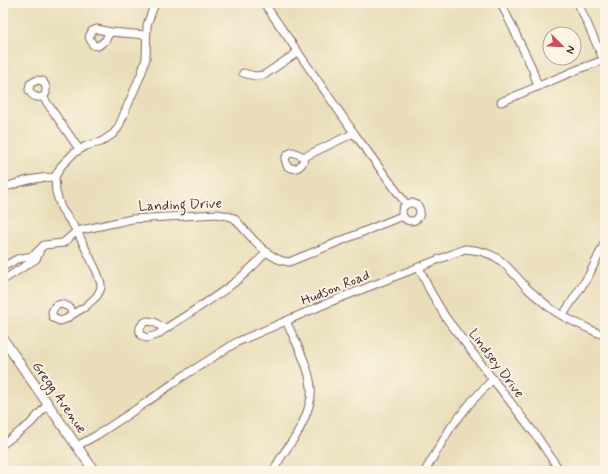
<svg xmlns="http://www.w3.org/2000/svg" width="608" height="474" font-family="Mynerve,sans-serif">
  <style>
    .lines { fill: none; stroke-linecap: round; stroke-linejoin: round }
    .minor-casing { stroke: #82625d; stroke-width: 9 }
    .tertiary-casing { stroke: #82625d; stroke-width: 11 }
    .minor { stroke: #fff; stroke-width: 7 }
    .tertiary { stroke: #fff; stroke-width: 9 }
    .labels { text-anchor: middle; stroke-width: 4; stroke-linejoin: round; paint-order: stroke }
    .street-label { font-size: 14px; fill: #4a1f2b; stroke: #fcf5e5 }
  </style>
  <rect width="100%" height="100%" fill="#fcf5e5"/>
  <filter id="ink" filterUnits="userSpaceOnUse"><feTurbulence type="fractalNoise" baseFrequency=".025" numOctaves="2"/><feDisplacementMap in="SourceGraphic" scale="8" xChannelSelector="R" yChannelSelector="G"/><feConvolveMatrix kernelMatrix="1 2 1 2 8 2 1 2 1" color-interpolation-filters="sRGB"/></filter>
  <filter id="wash" filterUnits="userSpaceOnUse"><feTurbulence type="fractalNoise" baseFrequency=".012" numOctaves="4" result="noise"/><feDisplacementMap in="SourceGraphic" scale="16" xChannelSelector="R" yChannelSelector="G"/><feGaussianBlur stdDeviation="0.9" result="paint"/><feColorMatrix in="noise" values="0 0 0 0 0 0 0 0 0 0 0 0 0 0 0 0 0 1.4 0 .05"/><feComposite in="paint" operator="in"/></filter>
  <g filter="url(#wash)">
    <rect width="100%" height="100%" fill="#e9deb9"/>
  </g>
  <g filter="url(#ink)">
    <g class="lines">
      <defs>
        <g id="minor">
          <path d="M 264,3 L 354,133 L 406,204"/>
          <path d="M 501,3 L 532,68 L 538,87"/>
          <path d="M 578,3 L 605,63"/>
          <path d="M 97,29 L 110,32 L 105,41 L 98,46 L 93,45 L 89,37 L 92,31 Z"/>
          <path d="M 110,32 L 146,35"/>
          <path d="M 243,73 L 255,76 L 264,75 L 298,52"/>
          <path d="M 37,80 L 43,81 L 46,87 L 46,93 L 43,97 C 37,98 32,97 29,90 L 30,84 Z"/>
          <path d="M 43,97 L 79,149"/>
          <path d="M 501,102 L 579,69 L 604,60"/>
          <path d="M 293,152 L 304,157 C 303,166 296,172 287,166 L 285,159 L 288,154 Z"/>
          <path d="M 304,157 L 354,133"/>
          <path d="M 3,189 L 6,187 C 23,181 37,177 55,177"/>
          <circle cx="411" cy="212" r="9"/>
          <path d="M 3,267 L 17,259 L 33,256 L 44,245 L 63,243 L 77,231 L 132,219 L 217,214 L 228,216 L 234,218 C 248,233 268,261 289,262 L 402,216"/>
          <path d="M 419,267 L 429,289 L 446,318 L 538,438 L 560,471"/>
          <path d="M 3,280 L 36,259 L 39,253"/>
          <path d="M 61,304 L 69,307 L 73,314 L 66,319 L 60,321 L 53,318 L 52,312 L 55,306 Z"/>
          <path d="M 73,314 L 85,307 L 97,296 L 101,288 L 101,284 L 97,272 L 77,231 L 61,208 L 56,192 L 55,177 L 61,166 L 74,153 L 86,146 L 101,142 L 113,134 L 118,128 L 142,72 L 146,58 L 147,25 L 155,3"/>
          <path d="M 563,315 L 589,275 L 605,242"/>
          <path d="M 147,321 L 154,322 L 165,329 L 157,335 L 146,338 L 141,335 C 138,328 141,324 147,321 Z"/>
          <path d="M 165,329 C 200,306 239,285 266,252"/>
          <path d="M 3,444 L 30,424 L 48,404"/>
          <path d="M 77,446 L 97,435 L 147,402 L 182,377 L 237,342 L 330,302 L 465,249 C 501,251 507,268 529,290 C 537,297 545,304 553,310 C 569,321 588,328 605,336"/>
          <path d="M 274,471 C 279,457 289,447 297,434 C 303,423 309,410 311,397 C 314,374 295,341 286,321"/>
          <path d="M 425,471 L 451,427 L 472,401 L 493,379"/>
        </g>
        <path id="tertiary" d="M 3,339 L 94,471"/>
      </defs>
      <use href="#minor" class="minor-casing"/>
      <use href="#tertiary" class="tertiary-casing"/>
      <use href="#minor" class="minor"/>
      <use href="#tertiary" class="tertiary"/>
    </g>
  </g>
  <g class="labels">
    <g class="street-label">
      <text transform="translate(180 204) rotate(-2)" y="5">Landing Drive</text>
      <text transform="translate(335 287) rotate(-22)" y="5">Hudson Road</text>
      <text transform="translate(497 363) rotate(53)" y="5">Lindsey Drive</text>
      <text transform="translate(60 397) rotate(55)" y="5">Gregg Avenue</text>
    </g>
  </g>
  <rect width="608" height="474" fill="none" stroke="#fcf5e5" stroke-width="16"/>
  <g transform="translate(562 46) rotate(114)"><circle r="19" fill="#fcf5e5" stroke="#b59f9b"/>
  <path d="M0-3L7 15L0 10L-7 15Z" fill="#d1495b"/>
  <text y="-6" font-size="11" font-weight="bold" text-anchor="middle" fill="#4a1f2b">N</text>
  </g>
</svg>
